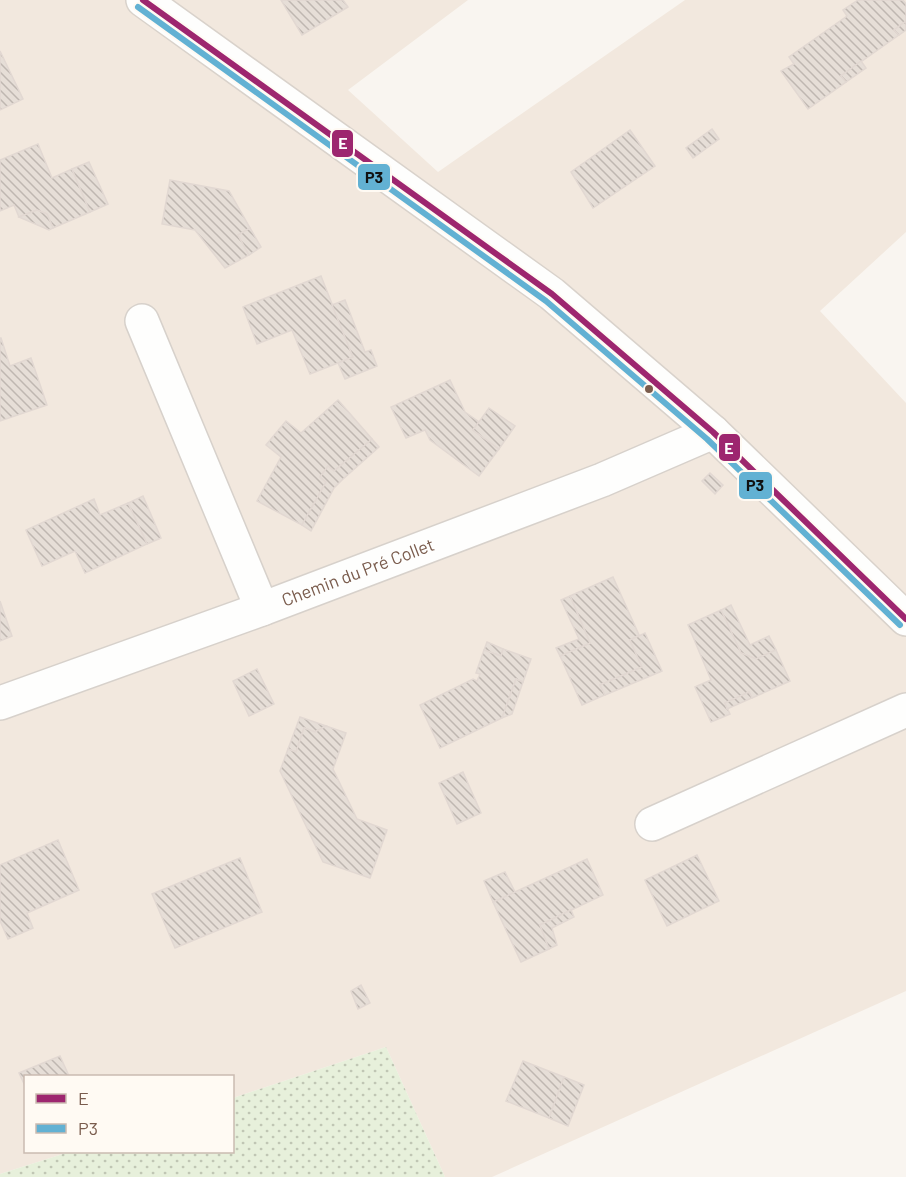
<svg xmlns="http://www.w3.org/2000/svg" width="906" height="1177" font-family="Barlow,sans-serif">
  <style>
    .residential { fill: #f2e8de }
    .grass { fill: url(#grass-dots) }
    .building { fill: url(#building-back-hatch); stroke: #e2d8d2; stroke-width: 1.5 }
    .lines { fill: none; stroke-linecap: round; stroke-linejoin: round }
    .street-casing { stroke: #d7d1cb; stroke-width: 36 }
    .secondary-casing { stroke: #d9d2cb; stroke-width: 36 }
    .street { stroke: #fefefd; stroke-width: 33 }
    .secondary { stroke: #fefefd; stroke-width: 33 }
    .bus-1-casing { stroke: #fffaf3; stroke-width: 10 }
    .bus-2-casing { stroke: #fffaf3; stroke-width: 10 }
    .bus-1 { stroke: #9d266f; stroke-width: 6 }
    .bus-2 { stroke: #62b1d3; stroke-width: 6 }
    .bus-dot { fill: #7a5c4d; stroke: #fffaf3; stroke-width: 2 }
    .labels { text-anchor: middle; stroke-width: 4.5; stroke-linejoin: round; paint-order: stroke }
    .street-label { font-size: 18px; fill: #7a5c4d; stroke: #fffaf3 }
    .line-badge { stroke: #fffaf3; stroke-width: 2 }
    .badge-label { font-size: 16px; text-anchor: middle; font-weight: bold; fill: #fff }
    .pale-badge-label { font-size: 16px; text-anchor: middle; font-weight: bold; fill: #111 }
  </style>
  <defs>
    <pattern id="grass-dots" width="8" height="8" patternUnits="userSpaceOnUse" patternTransform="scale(1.5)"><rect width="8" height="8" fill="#e7f0db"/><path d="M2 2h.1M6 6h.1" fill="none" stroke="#c0c6b4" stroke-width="1.8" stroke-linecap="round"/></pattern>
    <pattern id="building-back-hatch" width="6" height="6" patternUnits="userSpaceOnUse" patternTransform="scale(1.5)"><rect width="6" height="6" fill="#e6ded7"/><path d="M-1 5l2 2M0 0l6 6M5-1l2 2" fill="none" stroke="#bfb7b1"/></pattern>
  </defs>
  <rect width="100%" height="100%" fill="#f9f5f0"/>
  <path class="residential" d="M 0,0 L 468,0 L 348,90 L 438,172 L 685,0 L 906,0 L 906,232 L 820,311 L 906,403 L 906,991 L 492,1177 L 445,1177 L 386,1047 L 233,1098 L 232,1076 L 26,1076 L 26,1152 L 69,1152 L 0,1174 Z"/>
  <path class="grass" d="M 386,1047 L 445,1177 L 0,1177 L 0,1174 L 69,1152 L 232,1152 L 233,1098 Z"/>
  <g class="building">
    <path d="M 281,0 L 343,0 L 348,7 L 302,35 Z"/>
    <path d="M 858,0 L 903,0 L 906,4 L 906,21 L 894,30 L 899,35 L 841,76 L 846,82 L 808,109 L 781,71 L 794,64 L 789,57 L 847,16 L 843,10 Z"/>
    <path d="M 906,21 L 906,30 L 899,35 L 894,30 Z"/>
    <path d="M 0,51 L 23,99 L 0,110 Z"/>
    <path d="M 861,61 L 866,68 L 846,82 L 841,76 Z"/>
    <path d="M 712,129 L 719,139 L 693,158 L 686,148 Z"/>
    <path d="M 630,130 L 655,166 L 593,208 L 571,172 Z"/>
    <path d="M 38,144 L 52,178 L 72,169 L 90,212 L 53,228 L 47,214 L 37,210 L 19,217 L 14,205 L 0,211 L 0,160 Z"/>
    <path d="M 89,162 L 108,204 L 90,212 L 72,169 Z"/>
    <path d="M 170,180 L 229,191 L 250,228 L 238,235 L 249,255 L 225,268 L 195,230 L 162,224 Z"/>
    <path d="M 37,210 L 47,214 L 53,228 L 49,230 L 19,217 Z"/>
    <path d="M 250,228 L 261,247 L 249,255 L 238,235 Z"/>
    <path d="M 321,276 L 353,357 L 310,374 L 292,330 L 257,344 L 243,307 Z"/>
    <path d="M 345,300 L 365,352 L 371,350 L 377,366 L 345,379 L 338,363 L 353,357 L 332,305 Z"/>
    <path d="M 0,338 L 1,338 L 10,366 L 31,358 L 47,405 L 0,421 Z"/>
    <path d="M 450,380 L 465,412 L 479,422 L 473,430 L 499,449 L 479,476 L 430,440 L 425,430 L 406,438 L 391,407 Z"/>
    <path d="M 338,400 L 372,439 L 334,471 L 328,466 L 320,477 L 326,482 L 302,525 L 257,501 L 281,457 L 266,445 L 286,421 L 301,433 Z"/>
    <path d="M 489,408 L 515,426 L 499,449 L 473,430 Z"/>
    <path d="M 372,439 L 379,447 L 342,480 L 334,488 L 311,531 L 302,525 L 326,482 L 320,477 L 328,466 L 334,471 Z"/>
    <path d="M 710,473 L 723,485 L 715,494 L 702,481 Z"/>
    <path d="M 143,496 L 161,538 L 147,544 L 128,503 Z"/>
    <path d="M 94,499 L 100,515 L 128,503 L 147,544 L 85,573 L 75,551 L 42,566 L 26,530 Z"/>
    <path d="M 613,577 L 639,635 L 630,640 L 642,667 L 600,685 L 605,695 L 582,705 L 560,656 L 590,643 L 570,596 Z"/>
    <path d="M 570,596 L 590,643 L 560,656 L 556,648 L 579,639 L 561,600 Z"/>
    <path d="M 0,601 L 12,636 L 0,641 Z"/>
    <path d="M 731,605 L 750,645 L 769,636 L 776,650 L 756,659 L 741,653 L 721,610 Z"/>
    <path d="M 721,610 L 741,653 L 756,659 L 776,650 L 790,681 L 752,698 L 749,692 L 725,703 L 730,714 L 711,722 L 695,687 L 711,680 L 688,625 Z"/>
    <path d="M 645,633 L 662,671 L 605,695 L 600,685 L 642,667 L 630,640 Z"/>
    <path d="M 487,642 L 503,649 L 501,656 L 484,650 Z"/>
    <path d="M 503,649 L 531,659 L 523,682 L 516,679 L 502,718 L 440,748 L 420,705 L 473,679 L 477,681 L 480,674 L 476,673 L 484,650 L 501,656 Z"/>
    <path d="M 257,669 L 274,704 L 249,716 L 233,681 Z"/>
    <path d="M 516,679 L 523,682 L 512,714 L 502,718 Z"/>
    <path d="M 749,692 L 752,698 L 727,709 L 725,703 Z"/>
    <path d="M 300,717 L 326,726 L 315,732 L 304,728 L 296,752 L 288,749 Z"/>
    <path d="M 326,726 L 346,733 L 333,769 L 357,819 L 387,830 L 370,878 L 323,862 L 280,771 L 288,749 L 296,752 L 304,728 L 315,732 Z"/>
    <path d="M 463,772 L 481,813 L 457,824 L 439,783 Z"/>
    <path d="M 58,840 L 79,890 L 27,913 L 33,928 L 8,939 L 0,921 L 0,865 Z"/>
    <path d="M 697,855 L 719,901 L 667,926 L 645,880 Z"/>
    <path d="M 240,858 L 262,912 L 175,948 L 152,894 Z"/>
    <path d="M 587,859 L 603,895 L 540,925 L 549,949 L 521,962 L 493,902 Z"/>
    <path d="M 505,872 L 515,892 L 493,902 L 484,881 Z"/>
    <path d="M 571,910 L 574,917 L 552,928 L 557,945 L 549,949 L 540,925 Z"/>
    <path d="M 361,985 L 370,1003 L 358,1009 L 351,991 Z"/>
    <path d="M 60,1056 L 69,1076 L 26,1076 L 26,1088 L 19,1073 Z"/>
    <path d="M 523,1061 L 564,1077 L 549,1118 L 506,1101 Z"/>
    <path d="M 564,1077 L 584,1085 L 568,1126 L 549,1118 Z"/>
  </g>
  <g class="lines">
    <defs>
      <g id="street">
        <path d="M 142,321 L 262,609"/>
        <path id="s1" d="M 0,703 L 262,609 L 602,480 L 713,432"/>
        <path d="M 652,824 L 906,710"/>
      </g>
      <path id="secondary" d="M 143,0 L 552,294 L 713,432 L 906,619"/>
    </defs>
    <use href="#street" class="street-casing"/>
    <use href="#secondary" class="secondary-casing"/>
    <use href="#street" class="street"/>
    <use href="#secondary" class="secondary"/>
    <defs>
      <path id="bus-1" d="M 143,0 L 552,294 L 713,432 L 906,619"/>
      <path id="bus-2" d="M 138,7 L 546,301 L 707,439 L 900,625"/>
    </defs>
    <use href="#bus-1" class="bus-1-casing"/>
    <use href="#bus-2" class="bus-2-casing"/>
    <use href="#bus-1" class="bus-1"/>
    <use href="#bus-2" class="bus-2"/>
  </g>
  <circle class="bus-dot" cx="649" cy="389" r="5"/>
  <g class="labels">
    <g class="street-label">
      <text dy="6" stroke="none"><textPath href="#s1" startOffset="381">Chemin du Pré Collet</textPath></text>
    </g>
  </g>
  <g class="line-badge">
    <rect x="331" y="129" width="23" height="29" rx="6" fill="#9d266f"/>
    <rect x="357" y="163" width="34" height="28" rx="6" fill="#62b1d3"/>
    <rect x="718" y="433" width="23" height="29" rx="6" fill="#9d266f"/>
    <rect x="738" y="471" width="35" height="29" rx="6" fill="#62b1d3"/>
  </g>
  <g class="badge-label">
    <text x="343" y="149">E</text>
    <text x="729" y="454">E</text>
  </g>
  <g class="pale-badge-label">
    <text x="374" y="183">P3</text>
    <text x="755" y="491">P3</text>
  </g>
  <rect x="24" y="1075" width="210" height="78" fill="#fffaf3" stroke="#cabbb1" stroke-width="1.5"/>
  <rect x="36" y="1094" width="30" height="9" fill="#9d266f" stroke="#cabbb1" stroke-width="1.5"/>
  <text x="78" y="1105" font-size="18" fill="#7a5c4d">E</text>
  <rect x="36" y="1124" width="30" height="9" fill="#62b1d3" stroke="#cabbb1" stroke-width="1.5"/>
  <text x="78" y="1135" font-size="18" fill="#7a5c4d">P3</text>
</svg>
